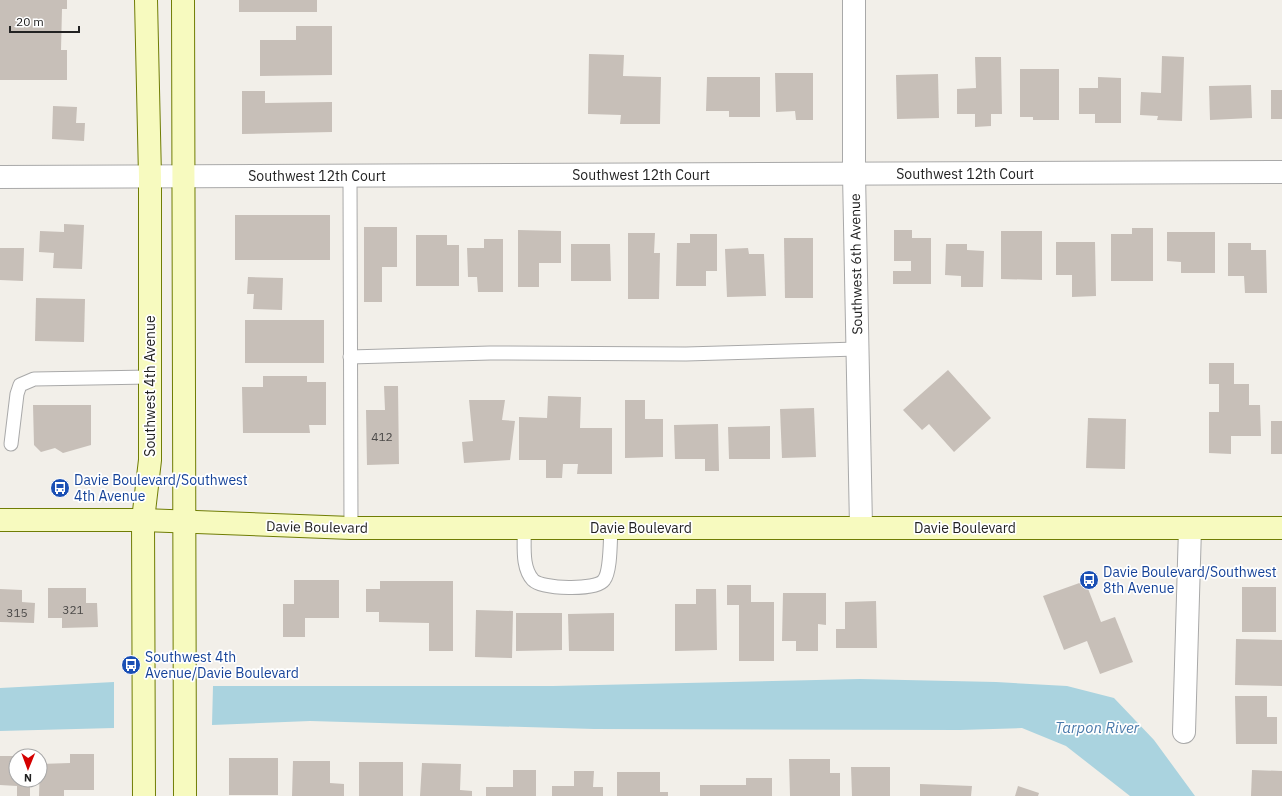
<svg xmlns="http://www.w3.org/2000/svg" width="1282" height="796" font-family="'IBM Plex Sans',sans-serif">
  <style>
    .water { fill: #aad3df }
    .building { fill: #c7bfb8 }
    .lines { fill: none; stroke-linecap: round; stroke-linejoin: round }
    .service-casing { stroke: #a9a9a9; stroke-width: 15 }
    .minor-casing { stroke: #a9a9a9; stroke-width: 24 }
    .secondary-casing { stroke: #707d05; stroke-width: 24 }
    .service { stroke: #fff; stroke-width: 13 }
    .minor { stroke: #fff; stroke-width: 22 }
    .secondary { stroke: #f7fabf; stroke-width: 22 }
    .labels { text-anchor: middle; stroke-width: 3.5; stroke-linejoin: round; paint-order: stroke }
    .number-label { font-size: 12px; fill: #4b4948 }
    .street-label { font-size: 14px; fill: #222; stroke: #fff }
    .transit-label { font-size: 14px; fill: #164399; stroke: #fff; text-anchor: start }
    .water-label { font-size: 15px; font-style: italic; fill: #4a7aab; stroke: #fff }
  </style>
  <rect width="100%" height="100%" fill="#f2efe9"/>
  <g class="water">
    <path d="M 860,679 L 996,682 L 1067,686 L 1114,698 L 1154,740 L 1195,796 L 1130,796 L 1066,746 L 1022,728 L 960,730 L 594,729 L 310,721 L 212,725 L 213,686 L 553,686 Z"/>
    <path d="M 114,682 L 114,728 L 0,731 L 0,688 Z"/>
  </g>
  <g class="building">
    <path d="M 0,0 L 67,0 L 67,9 L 62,9 L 61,50 L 67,50 L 67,80 L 0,80 Z"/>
    <rect x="239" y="0" width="78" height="12"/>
    <path d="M 296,26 L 332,26 L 332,75 L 260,76 L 260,40 L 296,40 Z"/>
    <path d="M 589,54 L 624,55 L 623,76 L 661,77 L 660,124 L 620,124 L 621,115 L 588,114 Z"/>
    <path d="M 1162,56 L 1184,57 L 1182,121 L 1157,120 L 1158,116 L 1140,115 L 1141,92 L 1161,93 Z"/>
    <path d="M 975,57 L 1001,57 L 1002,114 L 991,114 L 991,126 L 975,127 L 975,114 L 957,114 L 957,89 L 976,88 Z"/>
    <path d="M 1020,69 L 1059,69 L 1059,120 L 1033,120 L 1033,117 L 1020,117 Z"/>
    <path d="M 775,73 L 813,73 L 813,120 L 796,120 L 795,111 L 776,112 Z"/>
    <path d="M 938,74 L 939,118 L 897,119 L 896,75 Z"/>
    <path d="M 707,77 L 760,77 L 760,117 L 729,117 L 729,111 L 706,111 Z"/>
    <path d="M 1098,77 L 1121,78 L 1121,123 L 1095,123 L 1095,114 L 1079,114 L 1079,88 L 1098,88 Z"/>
    <path d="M 1251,85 L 1252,118 L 1210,120 L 1209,86 Z"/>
    <rect x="1271" y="90" width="11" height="29"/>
    <path d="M 242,91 L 265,91 L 265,103 L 332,102 L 332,132 L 242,134 Z"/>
    <path d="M 53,106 L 77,107 L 76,123 L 85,123 L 84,141 L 52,139 Z"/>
    <rect x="235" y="215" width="95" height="45"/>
    <path d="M 64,224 L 84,225 L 82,269 L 53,268 L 54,253 L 39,252 L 40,231 L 64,232 Z"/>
    <path d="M 364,227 L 397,227 L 397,267 L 382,267 L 382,302 L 364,302 Z"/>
    <path d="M 1132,228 L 1153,228 L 1153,281 L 1111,281 L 1111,234 L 1132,234 Z"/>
    <path d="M 518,230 L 561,231 L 561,263 L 539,263 L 539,287 L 518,287 Z"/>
    <path d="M 894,230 L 912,230 L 912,238 L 931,238 L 931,284 L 893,284 L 893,271 L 911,271 L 911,261 L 894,261 Z"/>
    <path d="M 1001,231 L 1042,231 L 1042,280 L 1001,279 Z"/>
    <path d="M 1167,232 L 1215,232 L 1215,273 L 1181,273 L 1181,262 L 1167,261 Z"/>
    <path d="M 628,233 L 655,233 L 654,253 L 660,253 L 659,299 L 628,299 Z"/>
    <path d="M 690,234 L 717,234 L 717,271 L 706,271 L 706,286 L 676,286 L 677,243 L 690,243 Z"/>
    <path d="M 416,235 L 447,235 L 447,245 L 459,245 L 459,286 L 416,286 Z"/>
    <path d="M 784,238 L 813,238 L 813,298 L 785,298 Z"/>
    <path d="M 484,239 L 503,239 L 503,292 L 478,292 L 477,277 L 468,277 L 467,248 L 484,248 Z"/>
    <path d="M 1056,242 L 1095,242 L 1096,296 L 1072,297 L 1072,275 L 1056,275 Z"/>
    <path d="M 1228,243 L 1251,243 L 1251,250 L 1266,250 L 1267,293 L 1245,293 L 1244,276 L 1228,276 Z"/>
    <path d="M 571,244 L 610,244 L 611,281 L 571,281 Z"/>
    <path d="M 946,244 L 967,244 L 967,250 L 984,251 L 983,287 L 961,287 L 961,276 L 945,275 Z"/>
    <path d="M 0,248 L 24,248 L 23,281 L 0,280 Z"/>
    <path d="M 748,248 L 749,254 L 764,254 L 766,296 L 727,297 L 725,249 Z"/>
    <path d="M 248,277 L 283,278 L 282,310 L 253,309 L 254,294 L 247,294 Z"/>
    <path d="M 36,298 L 85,299 L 84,342 L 35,341 Z"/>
    <rect x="245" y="320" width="79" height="43"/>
    <path d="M 1209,363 L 1234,363 L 1234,384 L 1249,384 L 1249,405 L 1260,405 L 1261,436 L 1231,436 L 1231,454 L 1209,453 L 1209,412 L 1219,412 L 1219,384 L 1209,384 Z"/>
    <path d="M 948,370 L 991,418 L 954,452 L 929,424 L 922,430 L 903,410 Z"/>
    <path d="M 263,376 L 307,376 L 307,382 L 326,382 L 326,425 L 309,425 L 310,433 L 243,433 L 242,387 L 263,387 Z"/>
    <path d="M 384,386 L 398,386 L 399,464 L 367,465 L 366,410 L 385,410 Z"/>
    <path d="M 548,396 L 581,397 L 580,428 L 612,428 L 612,474 L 577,474 L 578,464 L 563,464 L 562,478 L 546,478 L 546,460 L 519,460 L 519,417 L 547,418 Z"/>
    <path d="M 469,400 L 505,400 L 502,420 L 515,421 L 510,460 L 464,463 L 462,442 L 473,441 Z"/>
    <path d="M 625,400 L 645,400 L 645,419 L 663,419 L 663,457 L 625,458 Z"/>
    <path d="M 33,405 L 91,405 L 91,445 L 63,453 L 55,448 L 41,452 L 34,445 Z"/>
    <path d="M 814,408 L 816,457 L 782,458 L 780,409 Z"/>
    <path d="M 1088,418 L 1126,419 L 1125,469 L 1086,468 Z"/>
    <rect x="1271" y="421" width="11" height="33"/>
    <path d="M 718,424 L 719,471 L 705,471 L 705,459 L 675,459 L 674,425 Z"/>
    <path d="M 770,426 L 770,459 L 729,459 L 728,427 Z"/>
    <path d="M 294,580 L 339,580 L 339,618 L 305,618 L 305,637 L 283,637 L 283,604 L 294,604 Z"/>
    <path d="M 380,581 L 453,581 L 453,651 L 429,651 L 429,623 L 379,622 L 379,612 L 366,612 L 366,589 L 380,589 Z"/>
    <path d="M 1085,581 L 1101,622 L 1115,617 L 1133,662 L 1100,674 L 1087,641 L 1064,650 L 1043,596 Z"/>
    <path d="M 727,585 L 751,585 L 751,602 L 774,602 L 774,661 L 739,661 L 739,605 L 727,605 Z"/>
    <rect x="1242" y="587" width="34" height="45"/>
    <path d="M 48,588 L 86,588 L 86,603 L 97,603 L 98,627 L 62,628 L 62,618 L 48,618 Z"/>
    <path d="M 0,589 L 22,590 L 22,602 L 35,603 L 34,623 L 0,622 Z"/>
    <path d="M 696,589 L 716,589 L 717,650 L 675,651 L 675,604 L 696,604 Z"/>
    <path d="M 783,593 L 826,593 L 826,625 L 818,624 L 818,651 L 796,651 L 796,641 L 782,641 Z"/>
    <path d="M 876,601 L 877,648 L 836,648 L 836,629 L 845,629 L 845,602 Z"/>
    <path d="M 476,610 L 513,611 L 512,658 L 475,657 Z"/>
    <path d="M 516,613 L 562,613 L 562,650 L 516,651 Z"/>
    <path d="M 614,613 L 614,651 L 569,651 L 568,614 Z"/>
    <path d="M 1236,639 L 1282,640 L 1282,686 L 1235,685 Z"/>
    <path d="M 1235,696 L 1267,696 L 1267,717 L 1277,717 L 1277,744 L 1236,744 Z"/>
    <path d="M 70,754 L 94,754 L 94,790 L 64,790 L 64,796 L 39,796 L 40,764 L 70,763 Z"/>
    <path d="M 0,756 L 16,756 L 16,780 L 30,780 L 30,796 L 17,796 L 17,786 L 0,785 Z"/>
    <rect x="229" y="758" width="49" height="37"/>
    <path d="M 789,759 L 830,759 L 830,773 L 840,773 L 840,796 L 790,796 Z"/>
    <path d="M 293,761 L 330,761 L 330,783 L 344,784 L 344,796 L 292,796 Z"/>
    <rect x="359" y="762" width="44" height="34"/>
    <path d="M 422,763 L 461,764 L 460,790 L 472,791 L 472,796 L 420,796 Z"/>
    <path d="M 851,767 L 890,767 L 890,796 L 852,796 Z"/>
    <path d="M 513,770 L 536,770 L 536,796 L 486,796 L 486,787 L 513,787 Z"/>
    <path d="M 1252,770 L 1282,771 L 1282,796 L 1251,796 Z"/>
    <path d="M 574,771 L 594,771 L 593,787 L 603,787 L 603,796 L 552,796 L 552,786 L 574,786 Z"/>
    <path d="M 617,772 L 660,772 L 660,792 L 668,792 L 668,796 L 617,796 Z"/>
    <path d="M 746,778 L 772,778 L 772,796 L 700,796 L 700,785 L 746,785 Z"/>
    <path d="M 920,784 L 972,786 L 971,796 L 920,796 Z"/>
    <path d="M 1018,786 L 1039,793 L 1038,796 L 1015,796 Z"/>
  </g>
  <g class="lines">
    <defs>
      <g id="service">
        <path d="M 350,176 L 351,528"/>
        <path d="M 350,357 L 490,353 L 686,354 L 857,349"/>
        <path d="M 11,444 L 17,394 L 20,385 L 34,379 L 150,377"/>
        <path d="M 524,529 C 525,544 521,567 533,580 C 542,589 596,591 604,580 C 611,571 610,540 611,528"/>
      </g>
      <g id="minor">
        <path d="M 854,0 L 854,174 L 861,527"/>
        <path d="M 0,177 L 1282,172"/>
        <path d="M 1184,732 L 1190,528"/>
      </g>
      <g id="secondary">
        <path d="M 183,0 L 185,796"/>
        <path d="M 0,520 L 143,520 L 351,528 L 1282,528"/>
        <path d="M 144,796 L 143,520 L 150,460 L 150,177 L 146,0"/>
      </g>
    </defs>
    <use href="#service" class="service-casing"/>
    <use href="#minor" class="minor-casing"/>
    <use href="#secondary" class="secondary-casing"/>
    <use href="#service" class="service"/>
    <use href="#minor" class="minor"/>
    <use href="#secondary" class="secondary"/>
  </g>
  <defs>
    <symbol id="bus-disc" viewBox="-11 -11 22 22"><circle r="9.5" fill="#1a4fb4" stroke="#fff"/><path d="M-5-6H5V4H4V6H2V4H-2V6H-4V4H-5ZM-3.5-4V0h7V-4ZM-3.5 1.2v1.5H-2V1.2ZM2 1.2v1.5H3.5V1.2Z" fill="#fff"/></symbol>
  </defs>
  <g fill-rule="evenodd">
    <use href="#bus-disc" x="49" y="477" width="22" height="22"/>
    <use href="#bus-disc" x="1078" y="569" width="22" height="22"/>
    <use href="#bus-disc" x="120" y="654" width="22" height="22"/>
  </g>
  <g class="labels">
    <g class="number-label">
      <text x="382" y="441">412</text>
      <text x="73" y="614">321</text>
      <text x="17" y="617">315</text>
    </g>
    <g class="street-label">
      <text x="965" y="179">Southwest 12th Court</text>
      <text x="641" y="180">Southwest 12th Court</text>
      <text x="317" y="181">Southwest 12th Court</text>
      <text transform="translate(856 264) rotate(-91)" y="5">Southwest 6th Avenue</text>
      <text transform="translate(150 386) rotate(-90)" y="5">Southwest 4th Avenue</text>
      <text transform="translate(317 527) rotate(1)" y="5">Davie Boulevard</text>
      <text x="641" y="533">Davie Boulevard</text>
      <text x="965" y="533">Davie Boulevard</text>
    </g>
    <g class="transit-label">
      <text x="74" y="485">Davie Boulevard/Southwest<tspan x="74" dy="16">4th Avenue</tspan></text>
      <text x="1103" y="577">Davie Boulevard/Southwest<tspan x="1103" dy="16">8th Avenue</tspan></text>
      <text x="145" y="662">Southwest 4th<tspan x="145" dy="16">Avenue/Davie Boulevard</tspan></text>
    </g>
    <g class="water-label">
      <text x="1097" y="733">Tarpon River</text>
    </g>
  </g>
  <g transform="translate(28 768) rotate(181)"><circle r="19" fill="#ffffff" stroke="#a7a7a7"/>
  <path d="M0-3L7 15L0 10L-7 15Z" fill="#d40000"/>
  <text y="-6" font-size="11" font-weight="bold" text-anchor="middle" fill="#222222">N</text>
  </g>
  <path d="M10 26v6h69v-6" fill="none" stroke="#222222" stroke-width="2"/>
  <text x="16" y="26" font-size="12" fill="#222222" stroke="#ffffff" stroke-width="3" paint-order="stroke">20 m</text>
</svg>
